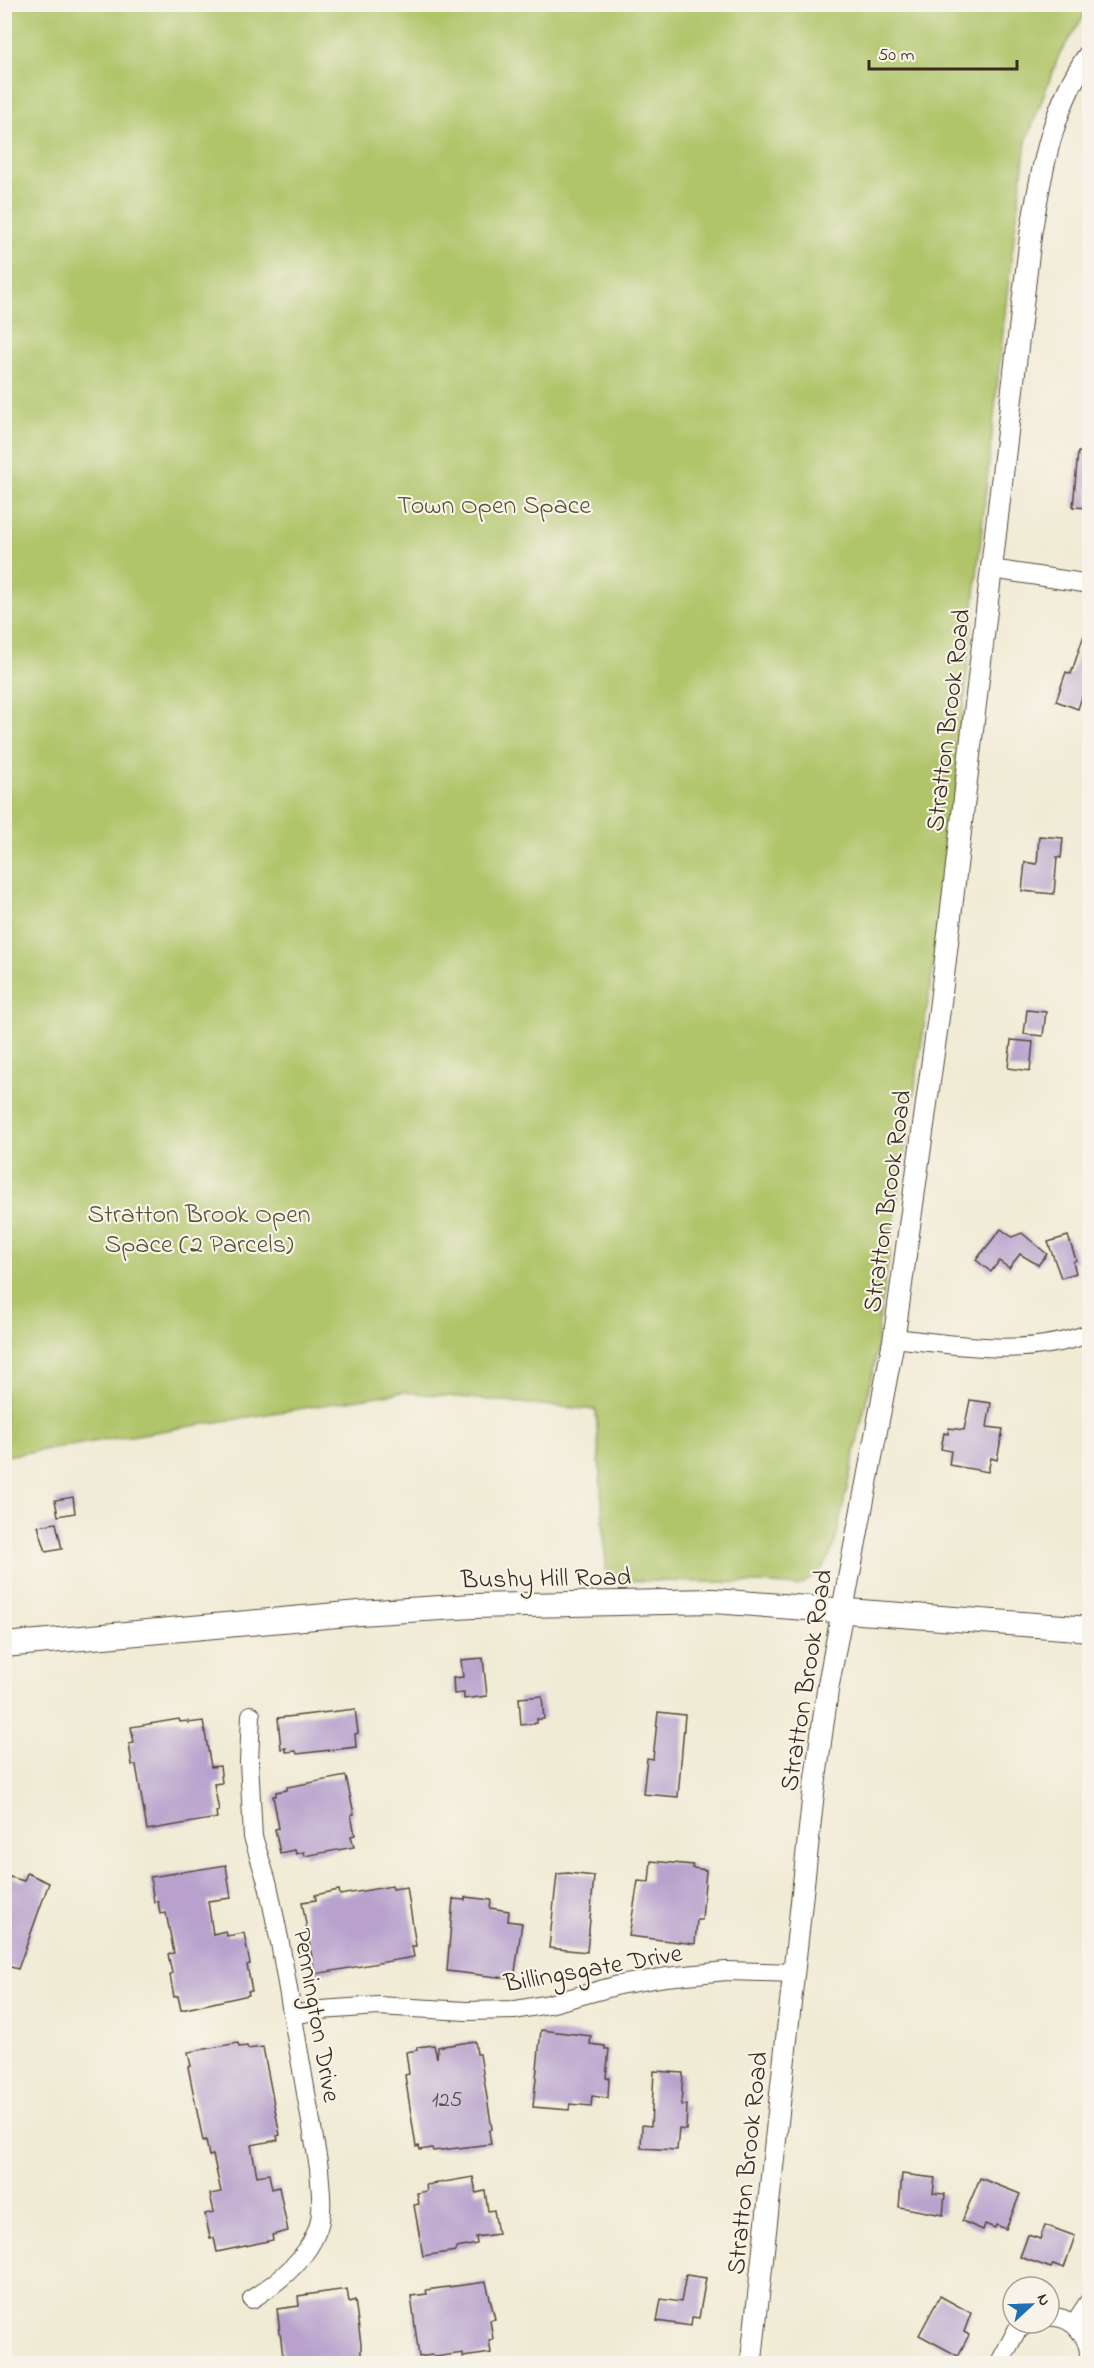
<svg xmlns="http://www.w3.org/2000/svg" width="1094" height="2368" font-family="'Indie Flower',sans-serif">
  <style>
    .green { fill: #b0c56a; stroke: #767844; stroke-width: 1.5 }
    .building { fill: #b8a2cd }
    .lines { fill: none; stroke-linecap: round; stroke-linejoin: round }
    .minor-casing { stroke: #564739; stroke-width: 20 }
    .tertiary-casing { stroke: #564739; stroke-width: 23 }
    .secondary-casing { stroke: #564739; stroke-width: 26 }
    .minor { stroke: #fff; stroke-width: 18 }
    .tertiary { stroke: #fff; stroke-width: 21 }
    .secondary { stroke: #fff; stroke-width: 24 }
    .labels { text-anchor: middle; stroke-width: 4.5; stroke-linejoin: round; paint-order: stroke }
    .number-label { font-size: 22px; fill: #5a484a }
    .park-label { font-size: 26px; fill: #585131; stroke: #f7f3e8 }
    .street-label { font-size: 26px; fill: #3b2a1e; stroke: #f7f3e8 }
  </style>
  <rect width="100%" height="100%" fill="#f7f3e8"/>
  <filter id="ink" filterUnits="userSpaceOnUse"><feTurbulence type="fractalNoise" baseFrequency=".0167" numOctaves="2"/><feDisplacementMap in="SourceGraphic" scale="12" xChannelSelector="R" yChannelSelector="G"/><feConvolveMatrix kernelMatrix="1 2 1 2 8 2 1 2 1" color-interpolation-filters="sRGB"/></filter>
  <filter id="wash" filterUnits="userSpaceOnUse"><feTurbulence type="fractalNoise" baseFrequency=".008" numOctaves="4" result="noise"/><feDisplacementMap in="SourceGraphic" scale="24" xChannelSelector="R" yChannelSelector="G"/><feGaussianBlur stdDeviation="1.35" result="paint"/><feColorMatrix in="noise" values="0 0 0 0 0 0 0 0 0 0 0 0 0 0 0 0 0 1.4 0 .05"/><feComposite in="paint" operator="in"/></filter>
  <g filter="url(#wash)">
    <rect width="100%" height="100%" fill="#f0ebd4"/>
    <path class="green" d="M 5,5 L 1084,5 L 1087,11 L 1059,55 L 1026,142 L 1007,294 L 970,641 L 949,865 L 879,1320 L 875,1361 L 834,1547 L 819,1574 L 798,1586 L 760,1583 L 607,1580 L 596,1410 L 404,1392 L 5,1456 Z"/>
    <g id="blocks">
      <g class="building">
        <path d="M 1078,452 L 1089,452 L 1089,508 L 1073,507 Z"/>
        <path d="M 1087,626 L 1089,627 L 1089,675 L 1078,709 L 1056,701 L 1066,672 L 1071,674 Z"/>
        <path d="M 1039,836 L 1063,838 L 1061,858 L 1057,857 L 1054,894 L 1022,891 L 1025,862 L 1037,864 Z"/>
        <path d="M 1027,1010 L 1046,1012 L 1043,1036 L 1024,1034 Z"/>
        <path d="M 1011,1040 L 1033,1042 L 1030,1071 L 1008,1068 Z"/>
        <path d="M 1001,1229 L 1012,1237 L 1022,1233 L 1047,1254 L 1038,1265 L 1020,1254 L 1009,1268 L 999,1261 L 991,1272 L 976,1260 Z"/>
        <path d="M 1068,1236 L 1076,1260 L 1073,1262 L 1076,1273 L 1061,1278 L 1048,1242 Z"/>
        <path d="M 970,1400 L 991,1403 L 987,1427 L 1003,1429 L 997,1460 L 991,1458 L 988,1472 L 949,1465 L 951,1451 L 941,1449 L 944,1433 L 948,1434 L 949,1428 L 964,1430 Z"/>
        <path d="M 73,1497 L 75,1513 L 58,1516 L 55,1500 Z"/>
        <path d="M 56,1523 L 62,1549 L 46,1552 L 38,1526 Z"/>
        <path d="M 483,1658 L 487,1696 L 464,1699 L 464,1693 L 454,1694 L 453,1678 L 463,1677 L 461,1660 Z"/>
        <path d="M 542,1696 L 544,1719 L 537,1719 L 537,1723 L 521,1725 L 519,1698 Z"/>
        <path d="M 355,1709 L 358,1733 L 355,1734 L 356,1747 L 297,1754 L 296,1751 L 286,1752 L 286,1748 L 281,1749 L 278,1718 Z"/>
        <path d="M 658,1712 L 685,1715 L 678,1797 L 643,1794 L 647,1758 L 653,1759 Z"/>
        <path d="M 179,1719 L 180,1722 L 188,1721 L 188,1723 L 203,1721 L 211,1767 L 220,1766 L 222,1783 L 214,1784 L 219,1811 L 216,1812 L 217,1818 L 147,1830 L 136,1765 L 132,1765 L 129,1744 L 134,1743 L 131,1727 Z"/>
        <path d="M 346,1776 L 354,1814 L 351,1815 L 355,1835 L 351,1836 L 354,1847 L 305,1856 L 304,1852 L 296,1854 L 295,1850 L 280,1853 L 275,1829 L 279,1828 L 273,1796 L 276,1796 L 276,1792 L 287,1790 L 287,1787 Z"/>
        <path d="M 651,1861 L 693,1865 L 692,1868 L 706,1870 L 702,1920 L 697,1920 L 695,1944 L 629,1936 L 638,1881 L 649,1882 Z"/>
        <path d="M 226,1865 L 231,1898 L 208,1901 L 213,1934 L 226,1931 L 227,1936 L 244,1933 L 250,1964 L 247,1965 L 252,1991 L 248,1991 L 249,1995 L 181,2010 L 178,1996 L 174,1997 L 170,1975 L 172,1973 L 168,1954 L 174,1953 L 166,1913 L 160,1914 L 158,1901 L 154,1902 L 150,1877 Z"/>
        <path d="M 27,1873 L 49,1883 L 18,1969 L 4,1965 L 4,1892 L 10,1877 L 24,1881 Z"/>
        <path d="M 568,1873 L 594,1876 L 587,1952 L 549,1948 L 557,1874 Z"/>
        <path d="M 392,1886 L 393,1889 L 407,1887 L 416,1946 L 412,1946 L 414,1957 L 315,1974 L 302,1902 L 316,1900 L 315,1895 L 339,1890 L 340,1895 Z"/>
        <path d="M 465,1897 L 491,1900 L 490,1908 L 509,1911 L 508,1921 L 522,1923 L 514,1979 L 447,1971 L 453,1899 L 465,1900 Z"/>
        <path d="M 541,2030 L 591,2036 L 590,2044 L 605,2046 L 605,2049 L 609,2049 L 606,2078 L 609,2078 L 608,2098 L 592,2096 L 591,2106 L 570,2104 L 569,2110 L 533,2107 Z"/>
        <path d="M 475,2041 L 477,2054 L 480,2054 L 492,2129 L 489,2131 L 491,2144 L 433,2151 L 432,2148 L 420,2150 L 419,2146 L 416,2147 L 405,2075 L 409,2074 L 406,2052 L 417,2050 L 417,2047 L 434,2045 L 437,2058 L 438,2047 Z"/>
        <path d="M 238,2043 L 239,2047 L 247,2046 L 248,2049 L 263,2047 L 280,2135 L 277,2136 L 278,2140 L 251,2145 L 257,2176 L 269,2174 L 272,2189 L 279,2187 L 288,2231 L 272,2235 L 273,2240 L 217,2252 L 214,2238 L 210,2238 L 205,2214 L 214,2212 L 210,2194 L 221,2192 L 213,2155 L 209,2156 L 206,2140 L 203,2141 L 188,2067 L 191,2066 L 188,2052 Z"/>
        <path d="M 654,2071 L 683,2073 L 681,2105 L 687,2105 L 686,2130 L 679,2129 L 677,2150 L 641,2148 L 642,2125 L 651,2126 Z"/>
        <path d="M 902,2174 L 935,2178 L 933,2193 L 945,2194 L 943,2215 L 899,2207 Z"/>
        <path d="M 473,2177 L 476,2193 L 485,2191 L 488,2211 L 494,2210 L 498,2234 L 476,2237 L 477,2244 L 457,2248 L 456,2251 L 423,2256 L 414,2205 L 419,2204 L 417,2193 L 427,2191 L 426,2185 Z"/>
        <path d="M 980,2178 L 1020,2194 L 1006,2229 L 996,2225 L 995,2228 L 985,2224 L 983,2230 L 962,2221 Z"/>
        <path d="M 1045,2225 L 1075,2236 L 1064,2268 L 1053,2264 L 1051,2268 L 1020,2257 L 1028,2235 L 1040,2239 Z"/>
        <path d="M 686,2275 L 706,2278 L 699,2318 L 692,2317 L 691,2326 L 657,2321 L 661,2299 L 681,2302 Z"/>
        <path d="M 486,2282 L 495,2319 L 490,2320 L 493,2339 L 489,2340 L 491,2353 L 463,2357 L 463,2353 L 435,2357 L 432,2355 L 419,2357 L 411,2296 L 427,2294 L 426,2290 Z"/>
        <path d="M 347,2289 L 349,2302 L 355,2300 L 361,2344 L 361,2355 L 359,2356 L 360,2364 L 284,2364 L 277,2309 L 299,2306 L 298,2296 Z"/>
        <path d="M 940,2296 L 971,2313 L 964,2332 L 969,2335 L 958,2356 L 919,2335 Z"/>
      </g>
    </g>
  </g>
  <g filter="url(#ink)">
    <use href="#blocks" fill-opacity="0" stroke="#564739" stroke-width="1.5"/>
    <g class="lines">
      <defs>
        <g id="minor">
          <path d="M 992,569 L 1090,584"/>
          <path d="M 894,1338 C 959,1345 1027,1358 1090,1333"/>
          <path d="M 251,1715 L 249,1762 L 253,1837 L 268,1885 L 280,1943 L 319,2168 C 320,2188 325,2214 316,2233 C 305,2260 277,2283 252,2299"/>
          <path d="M 293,2015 L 321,2010 L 378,2006 L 466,2011 L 515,2010 L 549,2004 L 619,1985 L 666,1977 L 726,1971 L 795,1973"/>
          <path d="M 1049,2317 C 1073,2315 1094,2340 1088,2364"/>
          <path d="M 1074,2324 L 1090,2300"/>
          <path d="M 999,2364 L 1017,2330 L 1029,2323"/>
        </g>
        <path id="tertiary" d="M 751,2364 L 813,1797 L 828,1687 L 894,1338 L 940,1006 L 1031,232 C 1042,169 1052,106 1090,53"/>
        <path id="secondary" d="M 4,1645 L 359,1613 L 473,1606 L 713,1601 L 1090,1629"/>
      </defs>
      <use href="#minor" class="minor-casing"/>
      <use href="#tertiary" class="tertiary-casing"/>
      <use href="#secondary" class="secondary-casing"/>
      <use href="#minor" class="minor"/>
      <use href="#tertiary" class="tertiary"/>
      <use href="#secondary" class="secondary"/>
    </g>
  </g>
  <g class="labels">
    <g class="number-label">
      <text x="447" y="2106">125</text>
    </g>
    <g class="park-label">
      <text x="494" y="513">Town Open Space</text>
      <text x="199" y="1222">Stratton Brook Open<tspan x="199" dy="30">Space (2 Parcels)</tspan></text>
    </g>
    <g class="street-label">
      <text transform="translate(947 720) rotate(-83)" y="9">Stratton Brook Road</text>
      <text transform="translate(886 1201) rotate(-82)" y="9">Stratton Brook Road</text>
      <text transform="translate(546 1577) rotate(-1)" y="9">Bushy Hill Road</text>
      <text transform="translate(805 1680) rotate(-81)" y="9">Stratton Brook Road</text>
      <text transform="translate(593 1967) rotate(-10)" y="9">Billingsgate Drive</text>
      <text transform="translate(318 2015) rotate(80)" y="9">Pennington Drive</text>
      <text transform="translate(746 2163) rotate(-84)" y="9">Stratton Brook Road</text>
    </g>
  </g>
  <rect width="1094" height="2368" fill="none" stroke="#f7f3e8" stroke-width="24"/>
  <g transform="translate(1031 2305) rotate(68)"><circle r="28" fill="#f7f3e8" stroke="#aca397" stroke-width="1.5"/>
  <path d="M0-4.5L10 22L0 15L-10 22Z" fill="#1f6fb2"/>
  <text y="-9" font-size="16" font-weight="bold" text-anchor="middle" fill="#3b2a1e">N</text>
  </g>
  <path d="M869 60v9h148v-9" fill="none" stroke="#3b2a1e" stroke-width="3"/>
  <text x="878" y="60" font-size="18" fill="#3b2a1e" stroke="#f7f3e8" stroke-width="4.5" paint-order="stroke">50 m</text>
</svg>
